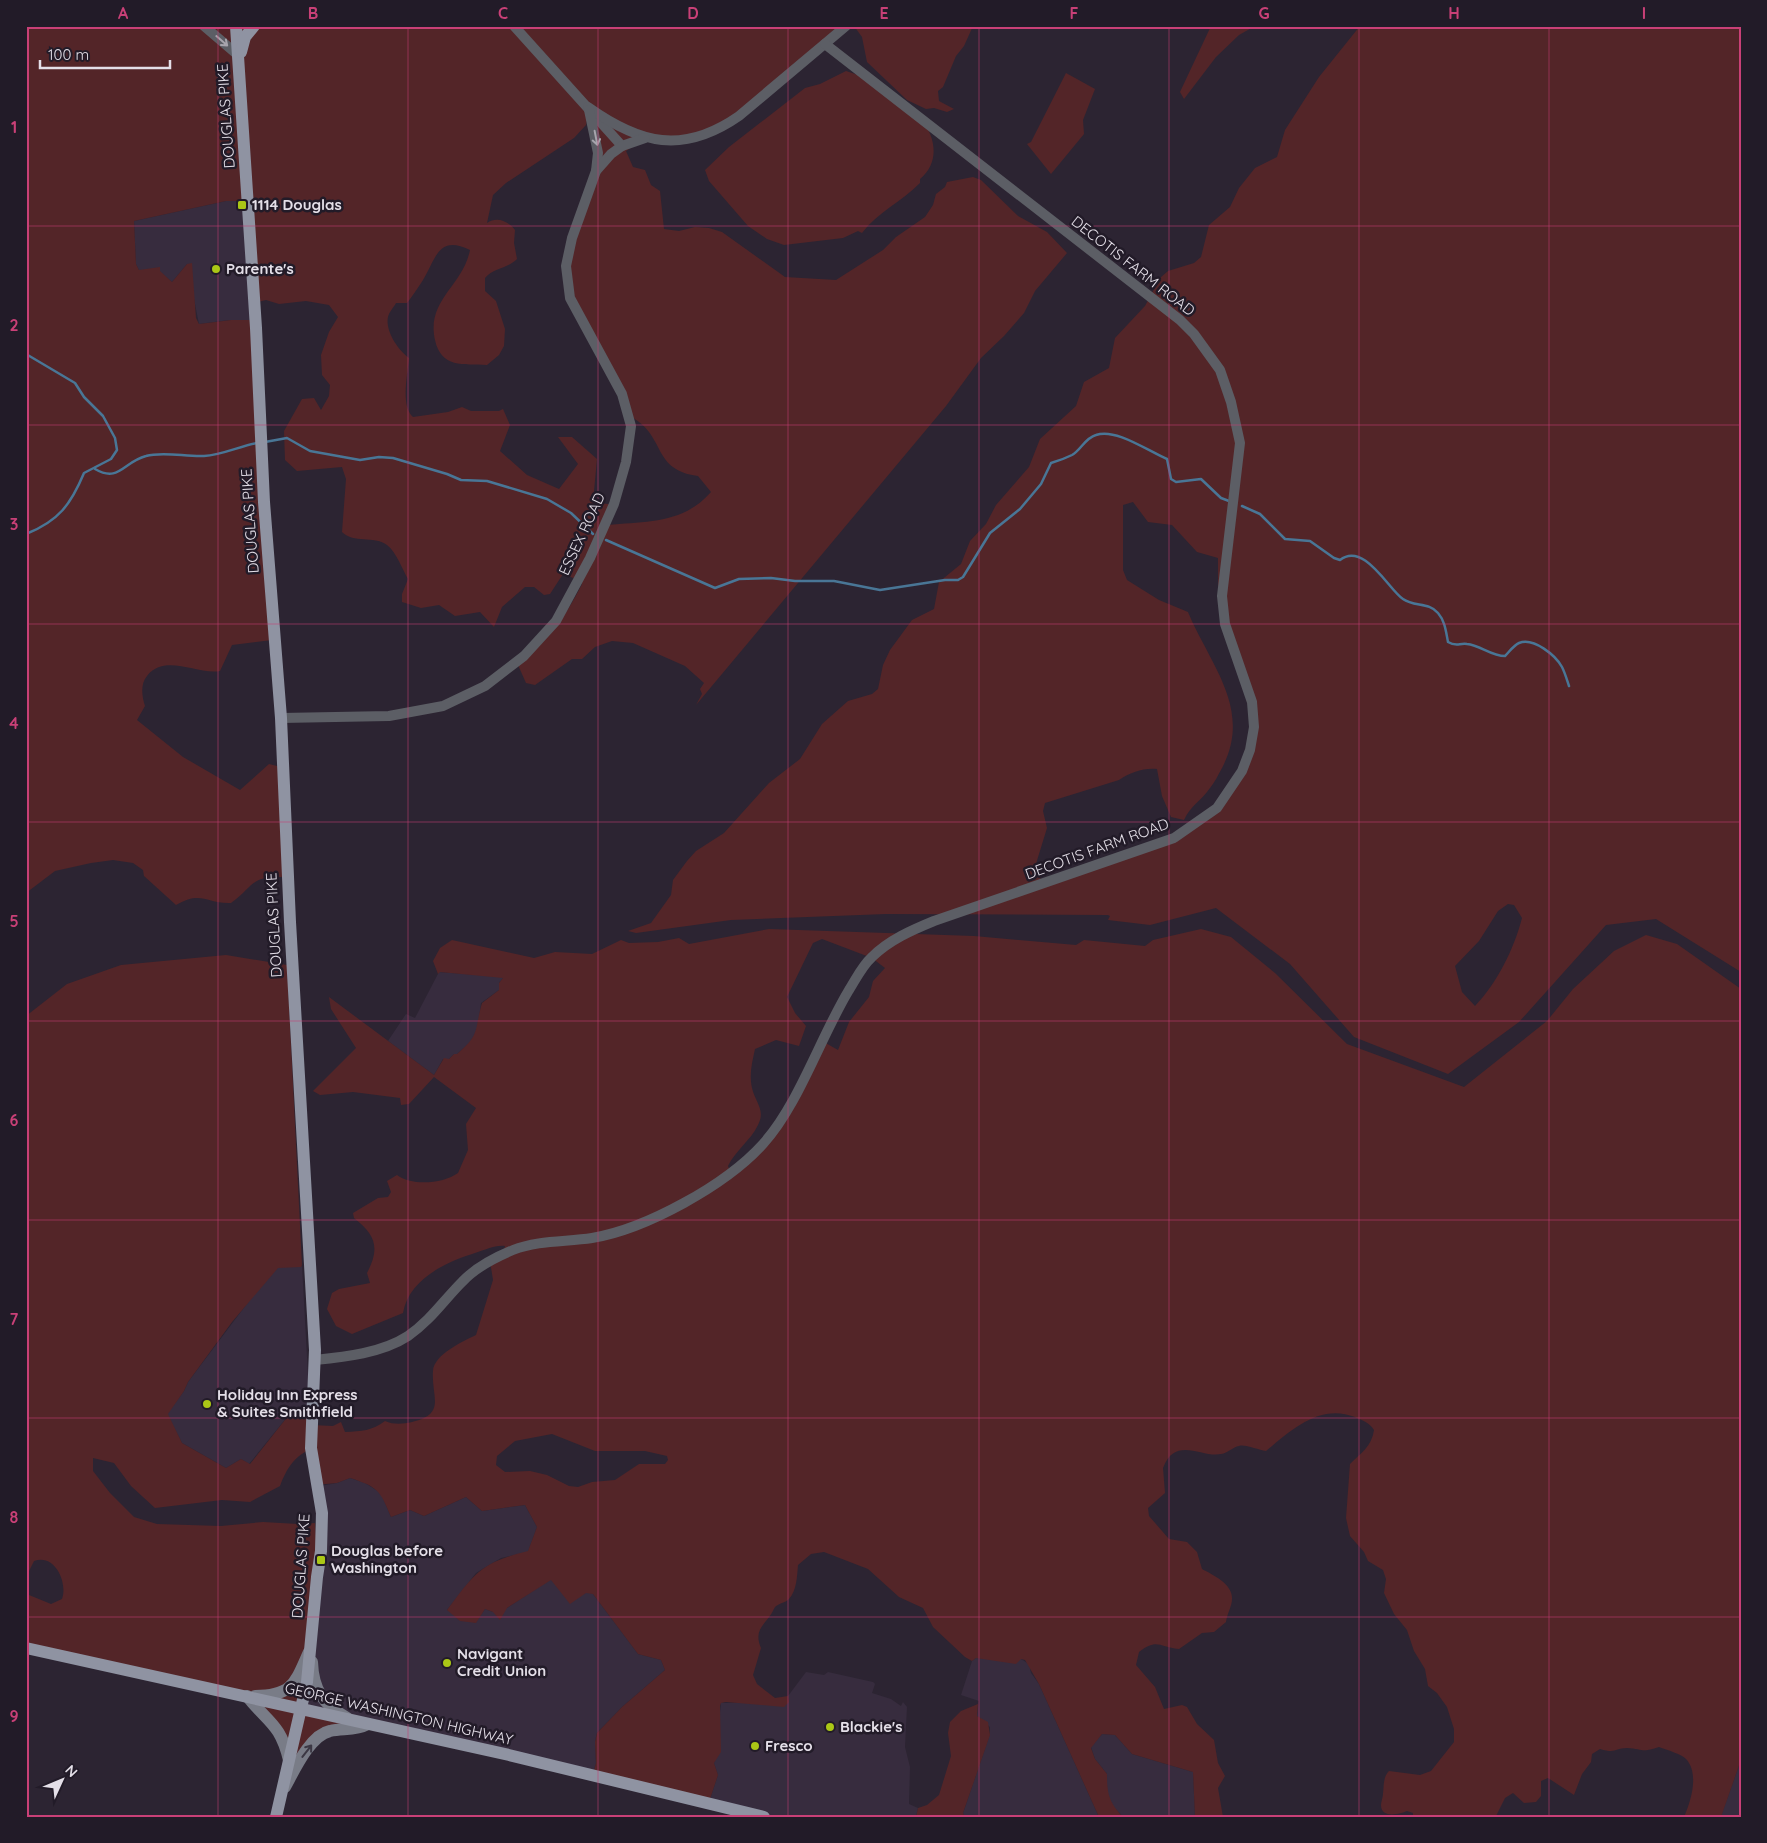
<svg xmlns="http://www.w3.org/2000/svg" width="1767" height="1843" font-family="Quicksand,sans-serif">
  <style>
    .built { fill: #372c3e }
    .green { fill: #532528; fill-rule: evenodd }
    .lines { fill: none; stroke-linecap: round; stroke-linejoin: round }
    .stream { stroke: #497696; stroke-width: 2.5 }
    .minor { stroke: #5c5e65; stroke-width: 10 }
    .secondary { stroke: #797c87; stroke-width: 12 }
    .primary { stroke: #8f93a2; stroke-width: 12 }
    .oneway { stroke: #a7a5ad }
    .oneway2 { stroke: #3c3844 }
    .grid { fill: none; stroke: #c94077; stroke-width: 1; stroke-opacity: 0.55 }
    .poi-dot { fill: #abc716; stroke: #221b28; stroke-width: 2 }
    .labels { text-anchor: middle; stroke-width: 5; stroke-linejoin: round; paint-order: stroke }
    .street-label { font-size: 15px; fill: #e4dfe8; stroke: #221b28 }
    .poi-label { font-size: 15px; font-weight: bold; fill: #e4dfe8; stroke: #221b28; text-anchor: start }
    .neatline { fill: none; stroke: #c94077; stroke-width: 2 }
    .grid-label { font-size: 16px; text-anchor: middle; font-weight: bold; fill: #c94077 }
  </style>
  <rect width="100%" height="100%" fill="#2c2432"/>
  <g class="built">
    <path d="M 226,201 L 245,201 L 256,320 L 230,320 L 199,324 L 187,264 L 172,282 L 159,271 L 139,270 L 136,264 L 134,221 Z"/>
    <path d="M 439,972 L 504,977 L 499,983 L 499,990 L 481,1003 L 478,1027 L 471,1042 L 457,1054 L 454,1054 L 449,1059 L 443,1059 L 434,1075 L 388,1041 L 406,1014 L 415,1018 Z"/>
    <path d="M 302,1265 L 310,1412 L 288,1416 L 249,1464 L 241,1459 L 226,1468 L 182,1443 L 167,1414 L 184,1391 L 188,1382 L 258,1289 L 278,1267 L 301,1267 Z"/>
    <path d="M 350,1478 L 365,1483 L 381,1493 L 391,1517 L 410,1510 L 424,1516 L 466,1497 L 482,1511 L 525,1505 L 537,1527 L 528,1552 L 501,1558 L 476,1573 L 447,1610 L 475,1623 L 485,1609 L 493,1612 L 507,1608 L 551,1579 L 593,1594 L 638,1654 L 661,1660 L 665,1670 L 622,1707 L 597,1733 L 595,1742 L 596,1763 L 592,1778 L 302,1712 L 316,1525 L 314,1487 L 337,1483 Z"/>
    <path d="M 976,1658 L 1021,1659 L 1029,1664 L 1031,1673 L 1039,1684 L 1099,1817 L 965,1817 L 963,1813 L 990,1734 L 990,1727 L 977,1716 L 979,1701 L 961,1695 L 972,1661 Z"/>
    <path d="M 806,1672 L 824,1675 L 828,1672 L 873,1682 L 875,1684 L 872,1693 L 891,1699 L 901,1706 L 903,1702 L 907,1707 L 905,1747 L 910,1767 L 909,1804 L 918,1808 L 916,1817 L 757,1817 L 708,1805 L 718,1775 L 714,1763 L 721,1703 L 789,1702 L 788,1696 Z"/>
    <path d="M 1102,1734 L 1115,1735 L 1132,1754 L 1193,1772 L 1195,1817 L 1123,1817 L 1112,1805 L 1107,1794 L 1107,1774 L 1095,1759 L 1091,1747 Z"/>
    <path d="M 1741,1760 L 1741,1817 L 1721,1817 L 1722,1813 Z"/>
  </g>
  <g class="green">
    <path d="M 26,26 L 846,26 C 805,60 753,113 706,132 C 679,143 654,132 626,151 L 633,167 L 645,170 L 651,185 L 660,191 L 664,229 L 679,231 L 695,227 L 709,228 L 722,232 L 785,277 L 836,280 L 883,250 L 896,237 L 925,217 L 933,205 L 936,194 L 945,187 L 947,182 L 973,177 L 981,180 L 1018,216 L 1047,232 L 1067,253 L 1035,291 L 1024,313 L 1004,336 L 981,358 L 946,406 L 696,705 L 702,694 L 700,689 L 704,683 L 685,666 L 633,643 L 612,641 L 595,647 L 582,659 L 572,659 L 535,685 L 526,683 L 518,665 C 547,641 565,618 582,584 L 581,581 L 563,574 L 550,594 L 544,595 L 534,587 L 525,587 L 502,607 L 494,627 L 480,612 L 455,616 L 439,605 L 421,608 L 402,602 L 402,594 L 408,579 C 402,569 397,553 387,545 C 373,535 354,544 342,532 L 346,479 L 342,467 L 297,471 L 285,460 L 284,431 L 302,399 L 314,398 L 321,410 L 329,396 L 330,385 L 322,375 L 321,355 L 329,332 L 338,317 L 329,305 L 306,301 L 279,304 L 266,300 L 258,302 L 244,201 L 226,201 L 134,221 L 136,264 L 139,270 L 160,267 L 160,271 L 172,282 L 187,264 L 192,263 L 196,318 L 199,324 L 231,320 L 256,320 L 272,640 L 232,645 L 220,671 C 197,675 165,653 147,676 C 140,684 142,697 145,706 L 137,720 L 183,757 L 240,790 L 269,764 L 281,767 L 283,877 C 250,876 254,886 231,903 C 206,904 202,890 176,905 L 144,876 L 143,870 L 133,863 L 113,860 L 91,863 L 55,871 L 26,893 ZM 589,107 L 603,165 L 575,236 L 567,283 L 633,418 C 666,437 652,470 698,476 L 711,492 C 683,524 647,521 608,525 L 615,505 L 593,502 L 597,459 L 572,437 L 558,437 L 578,464 L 559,489 L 527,475 L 500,451 L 510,425 L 503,409 L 499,411 L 471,411 L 462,407 L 448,412 L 413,417 C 400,406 408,373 409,358 C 398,350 385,331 388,317 C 389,312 394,307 396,303 L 407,303 C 413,295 418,288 423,280 C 436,259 438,234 470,250 C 463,286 426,300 435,340 C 441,368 463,364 487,365 L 499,355 L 504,346 L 505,329 L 496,301 L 485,291 L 485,278 C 494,267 507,269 517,259 L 514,243 L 515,230 C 508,221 497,216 487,223 L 493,195 L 506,183 L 574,138 L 586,125 Z"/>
    <path d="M 854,26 L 973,26 L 964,46 L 956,56 L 943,87 L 938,91 L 939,101 L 954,109 L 947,112 L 934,108 L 926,109 L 907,100 L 867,62 L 862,37 Z"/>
    <path d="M 1211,26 L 1255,26 L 1239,35 L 1216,57 L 1184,99 L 1180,92 Z"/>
    <path d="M 1360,26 L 1741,26 L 1741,972 L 1656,919 L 1606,925 L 1519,1022 L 1448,1074 L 1354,1037 L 1290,964 L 1216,908 L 1150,925 L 1108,920 L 1110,916 L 1108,915 L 886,914 L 731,920 L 636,933 L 628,931 L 651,923 L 671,895 L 673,880 L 687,861 L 696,851 L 724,833 L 769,783 L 800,759 L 822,724 L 848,701 L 872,694 L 878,689 L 883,665 L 890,650 L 912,620 L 934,609 L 939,582 L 961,564 L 970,541 L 986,524 L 996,505 L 1029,467 L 1040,439 L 1076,406 L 1084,382 L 1109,368 L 1115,338 L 1145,306 L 1160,278 L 1168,271 L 1194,263 L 1201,257 L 1209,225 L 1230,207 L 1239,188 L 1255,168 L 1277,157 L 1285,130 L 1319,77 ZM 1133,502 L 1148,522 L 1172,525 L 1197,552 L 1218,558 L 1218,584 L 1222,612 L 1249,709 L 1251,732 L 1232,790 L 1180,837 L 1042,882 L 1035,867 L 1047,828 L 1043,811 L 1045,803 L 1119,780 C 1132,772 1142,768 1157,769 L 1162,796 L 1171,817 L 1184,820 C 1191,805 1201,801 1210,788 C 1215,782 1218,775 1222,768 C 1253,709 1210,665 1188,612 L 1159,600 L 1127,580 L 1123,570 L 1123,505 ZM 1508,904 L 1514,905 L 1522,918 C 1514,949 1497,983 1475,1006 L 1462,992 L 1455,966 L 1479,941 L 1498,911 Z"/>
    <path d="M 846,71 L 864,77 L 926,126 C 937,144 937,165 920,179 L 920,183 C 901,202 878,212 862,233 L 858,231 L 843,238 L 784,245 L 767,239 L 748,226 L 709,181 L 705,170 L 729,147 L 805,88 L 820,84 Z"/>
    <path d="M 1066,73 L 1095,89 L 1083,120 L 1084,134 L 1051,174 L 1027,144 L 1031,142 Z"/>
    <path d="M 769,929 L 974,936 L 1076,945 L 1084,940 L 1145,946 L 1153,940 L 1201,929 L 1231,937 L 1275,973 L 1347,1044 L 1464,1087 L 1547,1021 L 1573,989 L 1614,951 L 1646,935 L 1677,944 L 1741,989 L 1741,1760 L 1721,1817 L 1684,1817 C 1691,1801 1699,1775 1687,1760 C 1682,1754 1667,1750 1659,1747 C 1642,1753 1643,1749 1627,1748 C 1614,1748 1617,1754 1600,1749 L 1592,1754 L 1591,1762 L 1582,1774 L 1574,1795 L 1548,1778 L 1541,1781 L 1541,1796 L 1536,1802 L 1524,1803 L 1513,1793 L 1505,1798 L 1496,1816 L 1413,1817 L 1413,1813 L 1407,1811 C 1400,1814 1381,1819 1381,1805 C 1381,1802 1383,1797 1383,1794 C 1384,1785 1383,1777 1389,1771 L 1420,1775 L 1431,1771 L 1454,1742 L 1454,1729 L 1447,1707 L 1437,1693 L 1428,1686 L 1425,1669 L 1414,1651 L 1407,1630 L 1394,1614 L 1384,1593 L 1386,1579 L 1383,1570 L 1368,1561 L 1364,1552 L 1350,1536 L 1346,1518 L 1350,1464 C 1361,1453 1372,1446 1374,1430 C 1369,1422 1363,1421 1355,1417 C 1320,1403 1291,1430 1266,1451 C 1258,1450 1245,1444 1239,1446 C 1233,1447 1228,1453 1221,1454 C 1202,1458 1175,1435 1163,1468 L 1165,1493 L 1148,1508 L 1149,1516 L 1169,1539 L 1187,1542 L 1197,1552 L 1202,1569 C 1213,1575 1233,1584 1232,1599 C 1232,1606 1227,1614 1226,1622 L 1214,1632 L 1202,1633 L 1179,1649 C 1159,1647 1157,1638 1139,1652 L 1136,1665 L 1155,1687 L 1164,1709 L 1182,1705 L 1187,1707 L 1197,1724 L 1214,1740 L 1218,1763 L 1225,1776 L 1218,1788 L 1223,1817 L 1195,1817 L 1193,1772 L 1132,1754 L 1115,1735 L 1102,1734 L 1091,1748 L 1095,1759 L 1107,1774 C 1107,1794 1109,1802 1123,1817 L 1099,1817 L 1039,1684 L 1025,1660 L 1021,1659 L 1016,1664 L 976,1658 L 972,1661 L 965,1657 L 933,1627 L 923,1608 L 899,1597 L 868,1569 L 824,1552 L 811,1554 L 798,1565 C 797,1576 797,1590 789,1599 C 785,1603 779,1603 775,1607 C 773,1610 772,1614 769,1617 C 760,1629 755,1633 761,1648 L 753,1675 L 757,1684 L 775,1698 L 788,1696 L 789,1702 L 784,1707 L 726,1702 L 721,1703 L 720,1706 L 721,1752 L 714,1763 L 718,1775 L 708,1805 L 592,1778 L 596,1763 L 595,1742 L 597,1733 L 622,1707 L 665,1670 L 661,1660 L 638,1654 L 593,1594 L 586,1593 L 570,1604 L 551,1580 L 507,1608 L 500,1620 L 493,1612 L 485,1609 L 476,1623 L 460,1621 L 447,1610 C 475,1573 480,1563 528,1551 L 537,1527 L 525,1505 L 482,1511 L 466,1497 L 424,1516 L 410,1510 L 391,1517 C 380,1490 378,1487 350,1478 L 337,1483 L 315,1485 L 310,1449 C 293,1458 287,1468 280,1486 L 250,1502 L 222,1500 L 155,1508 L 131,1486 L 114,1463 L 93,1458 L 93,1471 L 110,1493 L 134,1517 L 157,1524 L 221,1526 L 263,1522 L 298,1524 L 315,1523 L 317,1550 L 302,1711 L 350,1723 L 326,1731 L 302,1755 L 292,1756 L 245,1700 L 26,1650 L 26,1591 L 29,1595 L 51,1604 L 62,1599 C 68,1583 55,1553 34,1561 L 26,1577 L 26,1016 L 67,984 L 121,965 L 226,955 L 287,965 L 302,1265 L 301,1267 L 278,1268 L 232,1322 L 188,1382 L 184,1391 L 168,1414 L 182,1443 L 226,1468 L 241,1459 L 250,1464 L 288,1416 L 309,1413 L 311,1425 L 333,1426 L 341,1422 L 345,1432 C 362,1431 372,1431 385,1421 C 394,1425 403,1424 412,1422 C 447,1414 431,1397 433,1371 C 434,1354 464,1341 476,1335 L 493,1280 L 490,1261 L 502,1256 L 505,1246 C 494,1245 486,1250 475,1253 C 446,1262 409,1279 403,1313 L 352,1334 L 336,1326 L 327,1309 L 332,1293 L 339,1289 L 370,1283 L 367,1273 C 380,1248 376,1235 354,1218 L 353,1213 L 378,1198 L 388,1197 L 391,1192 L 387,1181 L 397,1175 C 411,1186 443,1184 458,1173 L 468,1150 L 466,1124 L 476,1108 L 434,1077 L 409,1104 L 401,1105 L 400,1098 L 353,1092 L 320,1095 L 313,1091 L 356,1048 L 331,1009 L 329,997 L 434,1075 L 444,1058 L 449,1059 L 454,1054 L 457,1054 C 481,1034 474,1030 482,1003 L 499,990 L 499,983 L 503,978 L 440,972 L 438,974 L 433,961 L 440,948 L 452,940 L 534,958 L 555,952 L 592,954 L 621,940 L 629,943 L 658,942 L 679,938 L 689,944 ZM 822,939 L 872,958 L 885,968 L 873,981 L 869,997 L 849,1022 L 838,1050 L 822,1041 L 765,1141 L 731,1174 L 728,1166 C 735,1151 751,1140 758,1125 C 766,1110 755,1102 752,1088 C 749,1074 752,1063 755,1049 L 776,1040 L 799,1046 L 806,1026 L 795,1013 L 787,997 L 813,943 ZM 552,1434 L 595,1451 L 645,1451 L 667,1456 L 668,1460 L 665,1464 L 639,1464 L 615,1480 L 592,1482 L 578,1487 L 569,1486 L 547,1475 L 530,1471 L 505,1472 L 496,1465 L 497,1456 L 515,1441 Z"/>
    <path d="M 978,1704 L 977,1716 L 988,1722 L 990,1735 L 963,1813 L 965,1817 L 916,1817 L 918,1808 L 927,1805 L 939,1795 L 951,1756 L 948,1733 L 950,1722 L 961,1711 Z"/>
  </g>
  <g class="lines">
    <g class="stream">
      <path d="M 26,354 L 75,383 L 84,397 L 103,416 L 115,438 L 117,450 L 111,459 L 84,473 C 71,504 59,521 26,534"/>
      <path d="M 265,442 L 287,438 L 310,451 L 360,460 L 379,457 L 393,458 L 447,474 L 461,480 L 487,481 L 547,499 L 571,513 L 593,534"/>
      <path d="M 95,469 C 119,483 123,462 146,456 C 163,451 186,457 204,456 C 222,455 240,446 257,443"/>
      <path d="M 1242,506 L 1260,514 L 1285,539 L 1310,541 L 1334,558 L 1340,560 C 1364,541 1389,590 1403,599 C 1414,607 1429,602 1438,613 C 1445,621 1446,632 1448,642 C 1456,647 1459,643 1467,644 C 1480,645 1491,656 1505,656 C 1509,652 1514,645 1519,643 C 1534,637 1556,656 1562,667 C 1565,673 1567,680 1569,686"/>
      <path d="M 606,540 L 715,588 L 739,579 L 771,578 L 795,581 L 834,581 L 880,590 L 945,580 L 958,580 L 963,577 L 990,533 L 1020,509 L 1041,484 L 1051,463 C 1058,461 1066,458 1072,455 C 1081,450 1085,438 1096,435 C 1116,428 1148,451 1167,459 L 1171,479 L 1176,482 L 1201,479 L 1221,498 L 1229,501"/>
    </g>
    <g class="minor">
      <path d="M 204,26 L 239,56"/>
      <path d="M 514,26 L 622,146"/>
      <path d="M 588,107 C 640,144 683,155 739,116 L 846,26"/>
      <path d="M 589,110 L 598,153 L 596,171"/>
      <path d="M 281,718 L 389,716 L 443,706 L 485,686 L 524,656 L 556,621 L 590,558 L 614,504 L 626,462 L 631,426 L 622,394 L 570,298 L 566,266 L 572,238 L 596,171 L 611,154 L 622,146 L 645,138"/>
      <path d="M 315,1360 C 345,1357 382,1353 408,1336 C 430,1321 444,1300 462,1282 C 475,1268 496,1257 513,1250 C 538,1240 566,1242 592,1238 C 646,1229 726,1185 763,1144 C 799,1104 820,1038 849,990 C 856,979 862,966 872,957 C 889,940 912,930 934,921 L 1174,838 L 1217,808 L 1242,771 L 1250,750 L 1254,727 L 1252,702 L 1225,624 L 1222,596 L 1240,443 L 1231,402 L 1220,370 L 1194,334 L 1180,320 L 825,44"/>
    </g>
    <g class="secondary">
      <path d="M 312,1662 C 313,1690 323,1704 347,1718"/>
      <path d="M 247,1696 C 268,1723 280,1723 289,1760"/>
      <path d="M 255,1696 C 293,1696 295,1683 309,1652"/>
      <path d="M 285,1787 C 294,1771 310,1735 330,1731 C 343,1728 355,1731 368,1724"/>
    </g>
    <g class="primary">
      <path d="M 236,26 L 256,328 L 264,502 L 281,718 L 290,922 L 315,1350 L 311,1448 L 322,1513 L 321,1551 L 317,1577 L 307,1682 L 276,1817"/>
      <path d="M 241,52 L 245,37 L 254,26"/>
      <path d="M 26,1648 L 509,1755 L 764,1817"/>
    </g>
  </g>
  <defs><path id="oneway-shaft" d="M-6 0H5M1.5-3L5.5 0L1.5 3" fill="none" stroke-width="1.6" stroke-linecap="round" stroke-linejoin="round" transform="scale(1.25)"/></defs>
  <g class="oneway">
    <use href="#oneway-shaft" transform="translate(222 41) rotate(41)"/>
    <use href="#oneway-shaft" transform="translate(596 138) rotate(79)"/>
  </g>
  <use class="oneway2" href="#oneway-shaft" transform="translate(307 1751) rotate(-52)"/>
  <path class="grid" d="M 218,26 L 218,1817M 408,26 L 408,1817M 598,26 L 598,1817M 788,26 L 788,1817M 979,26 L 979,1817M 1169,26 L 1169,1817M 1359,26 L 1359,1817M 1549,26 L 1549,1817M 26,226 L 1741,226M 26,425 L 1741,425M 26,624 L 1741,624M 26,822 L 1741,822M 26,1021 L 1741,1021M 26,1220 L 1741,1220M 26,1418 L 1741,1418M 26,1617 L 1741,1617"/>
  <g class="poi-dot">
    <rect x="237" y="200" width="10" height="10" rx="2.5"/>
    <circle cx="216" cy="269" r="5"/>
    <circle cx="207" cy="1404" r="5"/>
    <rect x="316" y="1555" width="10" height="10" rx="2.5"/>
    <circle cx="447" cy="1663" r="5"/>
    <circle cx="830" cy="1727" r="5"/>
    <circle cx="755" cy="1746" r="5"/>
  </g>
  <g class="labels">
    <g class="street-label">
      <text transform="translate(226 116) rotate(-94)" y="5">DOUGLAS PIKE</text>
      <text transform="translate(1133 266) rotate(38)" y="5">DECOTIS FARM ROAD</text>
      <text transform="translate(250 521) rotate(-94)" y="5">DOUGLAS PIKE</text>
      <text transform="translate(582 534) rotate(-65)" y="5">ESSEX ROAD</text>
      <text transform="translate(1097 849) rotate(-20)" y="5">DECOTIS FARM ROAD</text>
      <text transform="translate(274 925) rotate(-93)" y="5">DOUGLAS PIKE</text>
      <text transform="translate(301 1566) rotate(-86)" y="5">DOUGLAS PIKE</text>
      <text transform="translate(399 1714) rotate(13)" y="5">GEORGE WASHINGTON HIGHWAY</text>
    </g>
    <g class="poi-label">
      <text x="252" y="210">1114 Douglas</text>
      <text x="226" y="274">Parente's</text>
      <text x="217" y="1400">Holiday Inn Express<tspan x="217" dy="17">&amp; Suites Smithfield</tspan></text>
      <text x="331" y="1556">Douglas before<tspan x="331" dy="17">Washington</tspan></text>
      <text x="457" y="1659">Navigant<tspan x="457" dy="17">Credit Union</tspan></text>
      <text x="840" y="1732">Blackie's</text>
      <text x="765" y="1751">Fresco</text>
    </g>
  </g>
  <rect width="1767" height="1843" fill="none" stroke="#221b28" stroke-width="55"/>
  <g transform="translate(62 1780) rotate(46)" stroke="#221b28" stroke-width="4" paint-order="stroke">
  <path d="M0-4L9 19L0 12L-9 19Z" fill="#e4dfe8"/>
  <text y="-8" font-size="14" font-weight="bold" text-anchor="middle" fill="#e4dfe8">N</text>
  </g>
  <path d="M40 60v8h130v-8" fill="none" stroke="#e4dfe8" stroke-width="2.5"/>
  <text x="48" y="60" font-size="15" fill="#e4dfe8" stroke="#221b28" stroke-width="4" paint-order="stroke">100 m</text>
  <rect x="28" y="28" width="1712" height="1788" class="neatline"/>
  <g class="grid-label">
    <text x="123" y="19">A</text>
    <text x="313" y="19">B</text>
    <text x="503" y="19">C</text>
    <text x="693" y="19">D</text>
    <text x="884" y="19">E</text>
    <text x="1074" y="19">F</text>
    <text x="1264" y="19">G</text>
    <text x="1454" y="19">H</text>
    <text x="1644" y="19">I</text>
    <text x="14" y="133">1</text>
    <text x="14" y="331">2</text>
    <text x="14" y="530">3</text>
    <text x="14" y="729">4</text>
    <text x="14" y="927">5</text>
    <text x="14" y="1126">6</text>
    <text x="14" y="1325">7</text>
    <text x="14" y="1523">8</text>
    <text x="14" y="1722">9</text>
  </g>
</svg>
